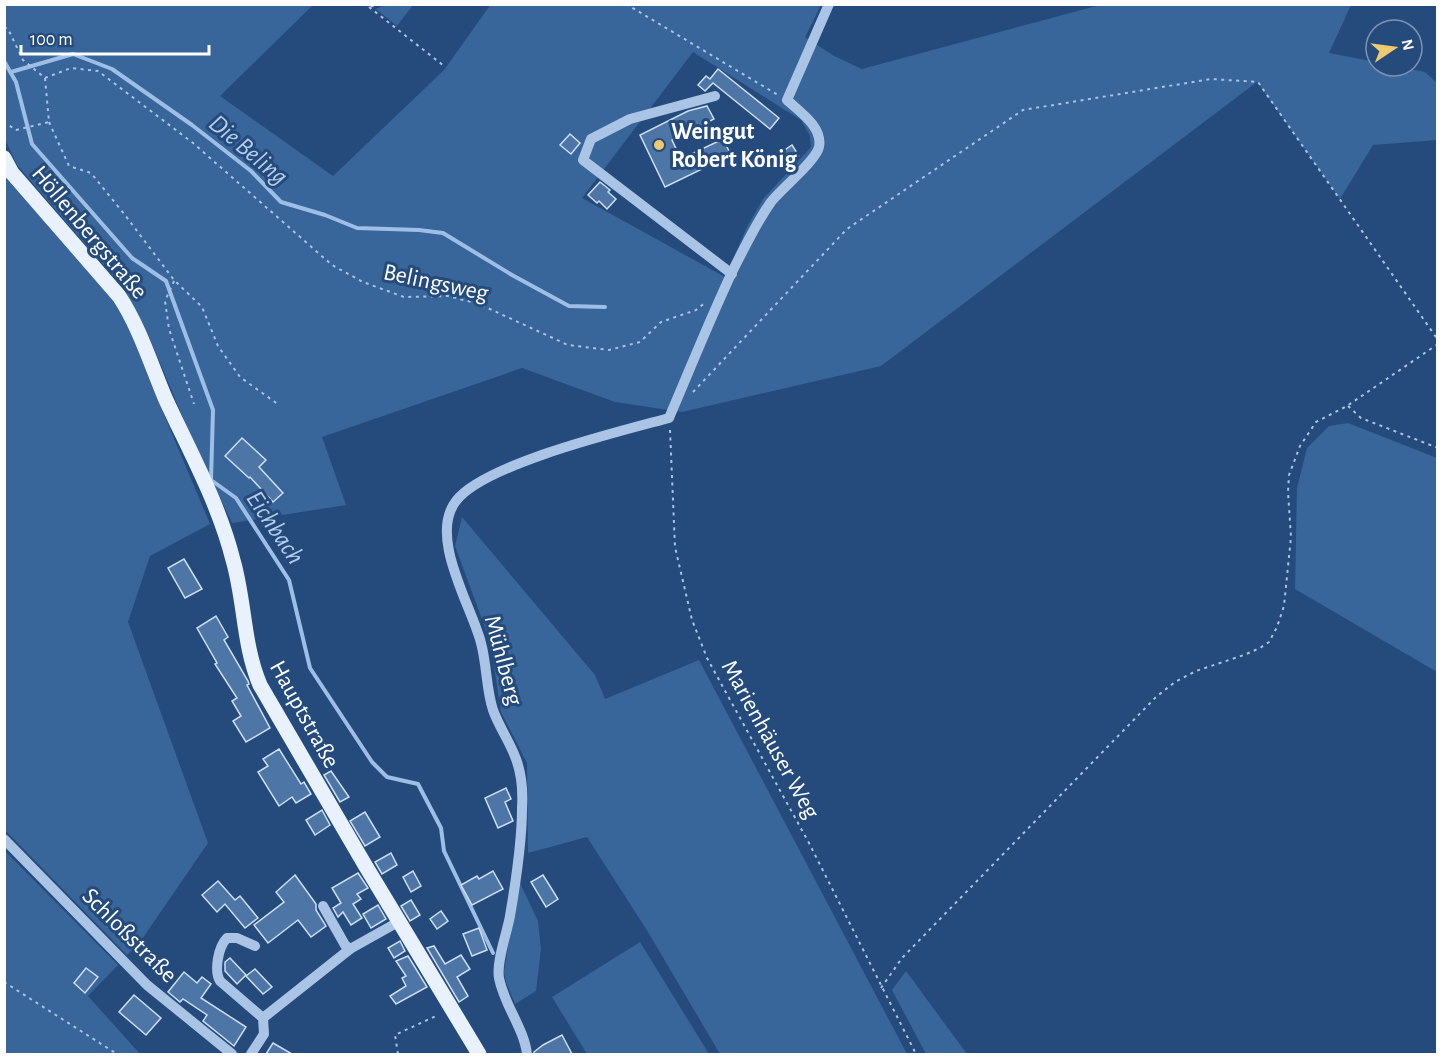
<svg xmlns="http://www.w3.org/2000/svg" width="1442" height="1059" font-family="'Alegreya Sans',sans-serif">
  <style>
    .green { fill: #38659a; fill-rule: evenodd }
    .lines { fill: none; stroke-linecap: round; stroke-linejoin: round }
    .stream { stroke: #9dbfe6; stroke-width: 4 }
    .building { fill: #4d75a5; stroke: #ccdef4; stroke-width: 1.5 }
    .path { stroke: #a9c4e5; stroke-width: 2; stroke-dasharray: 3 4.5; stroke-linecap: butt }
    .minor { stroke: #a9c4e5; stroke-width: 10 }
    .major { stroke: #e9f1fd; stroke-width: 15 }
    .poi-dot { fill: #efc96d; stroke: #254b7c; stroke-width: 2 }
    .labels { text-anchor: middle; stroke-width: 6; stroke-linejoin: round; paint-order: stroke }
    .poi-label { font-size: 24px; font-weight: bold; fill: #fff; stroke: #254b7c; text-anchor: start }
    .street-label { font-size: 24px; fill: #fff; stroke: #254b7c }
    .water-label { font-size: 26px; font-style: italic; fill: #b4ceed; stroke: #254b7c }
  </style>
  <rect width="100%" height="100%" fill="#254b7c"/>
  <g class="green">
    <path d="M 491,4 L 821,5 L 805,37 L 834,56 L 862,69 L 1100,5 L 1351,5 L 1329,53 L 1376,62 L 1376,66 L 1395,66 L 1425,72 L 1437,83 L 1437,140 L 1373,145 L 1340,199 L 1257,82 L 881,366 L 682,412 L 615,402 L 522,368 L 322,437 L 346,505 L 232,523 L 187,427 L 147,332 L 124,289 L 17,165 L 5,139 L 4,5 L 313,5 L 220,96 L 333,176 L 444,70 ZM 693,52 L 801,120 L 810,136 L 811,147 L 763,199 L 747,227 L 725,277 L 582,198 Z"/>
    <path d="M 384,5 L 384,4 L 413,5 L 397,26 L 376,9 Z"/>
    <path d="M 4,176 L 113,299 L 133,335 L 149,379 L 210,524 L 150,556 L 128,622 L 208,843 L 140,942 L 127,955 L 5,830 Z"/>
    <path d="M 1348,423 L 1437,458 L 1437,672 L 1295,589 L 1297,488 L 1307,448 L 1329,426 Z"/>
    <path d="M 462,517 L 595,675 L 605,699 L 699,660 L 907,1054 L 720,1054 L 648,932 L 587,837 L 528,853 L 527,763 L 501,712 L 490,641 L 455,546 Z"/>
    <path d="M 4,850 L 118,965 L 88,996 L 140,1054 L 5,1054 Z"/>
    <path d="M 520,883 L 538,921 L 541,949 L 536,991 L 515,1004 L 506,982 L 504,972 L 518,884 Z"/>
    <path d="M 640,942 L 709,1054 L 587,1054 L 552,997 Z"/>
    <path d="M 906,971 L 967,1054 L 926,1054 L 892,990 Z"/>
  </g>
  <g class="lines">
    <g class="stream">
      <path d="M 4,61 L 16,82 L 32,144 L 132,258 L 166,281 L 213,410 L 211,480 L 236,498 L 289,580 L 310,668 L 372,762 L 387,777 L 418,784 L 441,828 L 444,851 L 493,953"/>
      <path d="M 11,72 L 73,54 L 112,69 L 192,125 L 251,171 L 281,202 L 325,215 L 357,228 L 419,230 L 443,233 L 512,275 L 569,306 L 605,307"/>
    </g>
  </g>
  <g class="building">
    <path d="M 718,69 L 779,118 L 770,129 L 713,83 L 705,91 L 698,85 L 706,76 L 710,79 Z"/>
    <path d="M 707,106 L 714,119 L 672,140 L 681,159 L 723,139 L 731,155 L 665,187 L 640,135 L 688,111 Z"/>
    <path d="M 570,134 L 580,143 L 571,154 L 560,145 Z"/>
    <path d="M 792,145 L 799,156 L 784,167 L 776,156 Z"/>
    <path d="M 600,182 L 610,190 L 608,192 L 616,199 L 607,209 L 599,201 L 597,203 L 588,195 Z"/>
    <path d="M 242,438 L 266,460 L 259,467 L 283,493 L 273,502 L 250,477 L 249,478 L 225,456 Z"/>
    <path d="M 184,559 L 202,589 L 185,598 L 168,568 Z"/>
    <path d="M 216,616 L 228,637 L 224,640 L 248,681 L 249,684 L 247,685 L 270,728 L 246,742 L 233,721 L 241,716 L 232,701 L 237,698 L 215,664 L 217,663 L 197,628 Z"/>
    <path d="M 279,749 L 301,784 L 304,782 L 311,794 L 296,803 L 292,797 L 279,806 L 258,772 L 268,766 L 263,759 Z"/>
    <path d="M 331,771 L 349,797 L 340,802 L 324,775 Z"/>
    <path d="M 506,788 L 511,799 L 505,802 L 513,821 L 498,828 L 485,798 Z"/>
    <path d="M 322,810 L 330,825 L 315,835 L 306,820 Z"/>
    <path d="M 365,812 L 380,837 L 365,846 L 350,821 Z"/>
    <path d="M 391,853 L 397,865 L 382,874 L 375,862 Z"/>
    <path d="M 413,871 L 421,886 L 411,892 L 403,877 Z"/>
    <path d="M 493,871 L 503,889 L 472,905 L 461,885 L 477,876 L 479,879 Z"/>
    <path d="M 358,873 L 368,888 L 357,894 L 361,899 L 353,904 L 362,918 L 351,925 L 343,912 L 338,917 L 333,908 L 341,903 L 332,888 Z"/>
    <path d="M 295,875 L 316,904 L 316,910 L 326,926 L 311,937 L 298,920 L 268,943 L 254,925 L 284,902 L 276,892 Z"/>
    <path d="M 543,875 L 558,899 L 546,907 L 531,882 Z"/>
    <path d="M 218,881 L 235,900 L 240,896 L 258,918 L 245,928 L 225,904 L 217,912 L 202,895 Z"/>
    <path d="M 411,900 L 420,915 L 410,921 L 401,906 Z"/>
    <path d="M 378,905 L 386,919 L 371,928 L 363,914 Z"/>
    <path d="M 441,911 L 448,921 L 437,929 L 430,919 Z"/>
    <path d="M 479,928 L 487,950 L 472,956 L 463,934 Z"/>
    <path d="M 400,941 L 405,951 L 394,958 L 388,948 Z"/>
    <path d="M 434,946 L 445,964 L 461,955 L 470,969 L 457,977 L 468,996 L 459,1002 L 427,948 Z"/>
    <path d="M 408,956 L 427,987 L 396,1004 L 390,996 L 406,986 L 402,978 L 406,976 L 396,961 Z"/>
    <path d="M 230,958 L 246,975 L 237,984 L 225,971 L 225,962 Z"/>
    <path d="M 86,968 L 98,977 L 85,993 L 74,983 Z"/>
    <path d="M 255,969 L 272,987 L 263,994 L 246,976 Z"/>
    <path d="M 184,972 L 197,983 L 202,977 L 211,984 L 201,998 L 246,1027 L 234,1046 L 203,1021 L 207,1015 L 183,999 L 180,1002 L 168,992 Z"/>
    <path d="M 134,995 L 161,1018 L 146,1035 L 119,1012 Z"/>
    <path d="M 562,1035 L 572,1054 L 534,1054 L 534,1052 L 543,1045 Z"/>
    <path d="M 273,1043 L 292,1054 L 266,1054 Z"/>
  </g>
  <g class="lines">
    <g class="path">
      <path d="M 364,4 L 369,7 L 380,4"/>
      <path d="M 626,4 L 778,95"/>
      <path d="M 369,7 L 444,66"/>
      <path d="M 4,27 L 8,29 L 23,60 L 45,78 L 49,122 L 16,130 L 4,122"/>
      <path d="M 45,78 L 71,68 L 98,71 L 193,143 L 332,265 L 363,282 L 404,297 L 448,296 L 479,304 L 568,345 L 609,350 L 640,342 L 661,322 L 696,310 L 706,302"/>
      <path d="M 49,122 L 69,166 L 91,173 L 125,215 L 174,280 L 202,307 L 218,346 L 240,377 L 279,405"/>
      <path d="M 174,281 L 165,301 L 169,329 L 194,404"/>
      <path d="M 693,392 L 847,229 L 1023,110 L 1211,79 L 1258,82 L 1438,340"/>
      <path d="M 1348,406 L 1361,418 L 1438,448"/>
      <path d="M 670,430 L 675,547 L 692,620 L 707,658 L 809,843 L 916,1054"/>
      <path d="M 4,982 L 117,1054"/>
      <path d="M 881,988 L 902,958 L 1156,697 L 1175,682 L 1196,671 L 1244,655 L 1260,648 L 1269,642 L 1277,627 L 1284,606 L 1291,537 L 1288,492 L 1289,475 L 1300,446 L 1316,422 L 1347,406 L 1438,344"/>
      <path d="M 398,1054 L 395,1035 L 438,1015"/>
    </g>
    <g class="minor">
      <path d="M 715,96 L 630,119 L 591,139 L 583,160 L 732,274"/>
      <path d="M 4,839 L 147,985 L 232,1054"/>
      <path d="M 323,906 L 345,945 L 350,949 L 400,921"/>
      <path d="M 263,1018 L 350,949"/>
      <path d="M 251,1054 L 264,1034 L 263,1018 L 220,981 C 214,971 218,947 227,938 L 237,938 L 255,946"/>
      <path d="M 527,1054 C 524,1028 504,1005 499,978 C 496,962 507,933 510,916 C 516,881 522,843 522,808 C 523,791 522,775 516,759 C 510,742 499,727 493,710 C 486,689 487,665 481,643 C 472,607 428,537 456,501 C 484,464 621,431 669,418 C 690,369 710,319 733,270 C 745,247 756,223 771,202 C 782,188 816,161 819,147 C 823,127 800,112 787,100 L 829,4"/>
    </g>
    <path class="major" d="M 4,158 L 12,173 L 119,296 C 140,328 151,365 166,400 C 190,452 219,504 233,560 C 245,601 243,645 260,685 L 365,865 L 479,1054"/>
  </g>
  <circle class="poi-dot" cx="659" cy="145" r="6"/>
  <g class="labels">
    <g class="poi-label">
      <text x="671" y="139">Weingut<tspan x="671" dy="28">Robert König</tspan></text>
    </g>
    <g class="street-label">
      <text transform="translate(90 232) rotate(50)" y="8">Höllenbergstraße</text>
      <text transform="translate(436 282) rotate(12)" y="8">Belingsweg</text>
      <text transform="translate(504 660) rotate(75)" y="8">Mühlberg</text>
      <text transform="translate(305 714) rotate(61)" y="8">Hauptstraße</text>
      <text transform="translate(771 739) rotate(61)" y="8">Marienhäuser Weg</text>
      <text transform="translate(130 935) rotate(45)" y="8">Schloßstraße</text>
    </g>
    <g class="water-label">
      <text transform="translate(249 149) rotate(40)" y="9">Die Beling</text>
      <text transform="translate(276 527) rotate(56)" y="9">Eichbach</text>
    </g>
  </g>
  <rect width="1442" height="1059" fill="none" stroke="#ffffff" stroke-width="12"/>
  <g transform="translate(1394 48) rotate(77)"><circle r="28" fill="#254b7c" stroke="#7c93b0" stroke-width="1.5"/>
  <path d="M0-4.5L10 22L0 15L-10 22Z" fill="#efc96d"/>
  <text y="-9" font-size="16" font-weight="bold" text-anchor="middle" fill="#ffffff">N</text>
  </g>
  <path d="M21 45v9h188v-9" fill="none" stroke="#ffffff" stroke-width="3"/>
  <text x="30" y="45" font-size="18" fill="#ffffff" stroke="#254b7c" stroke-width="4.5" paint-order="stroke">100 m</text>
</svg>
